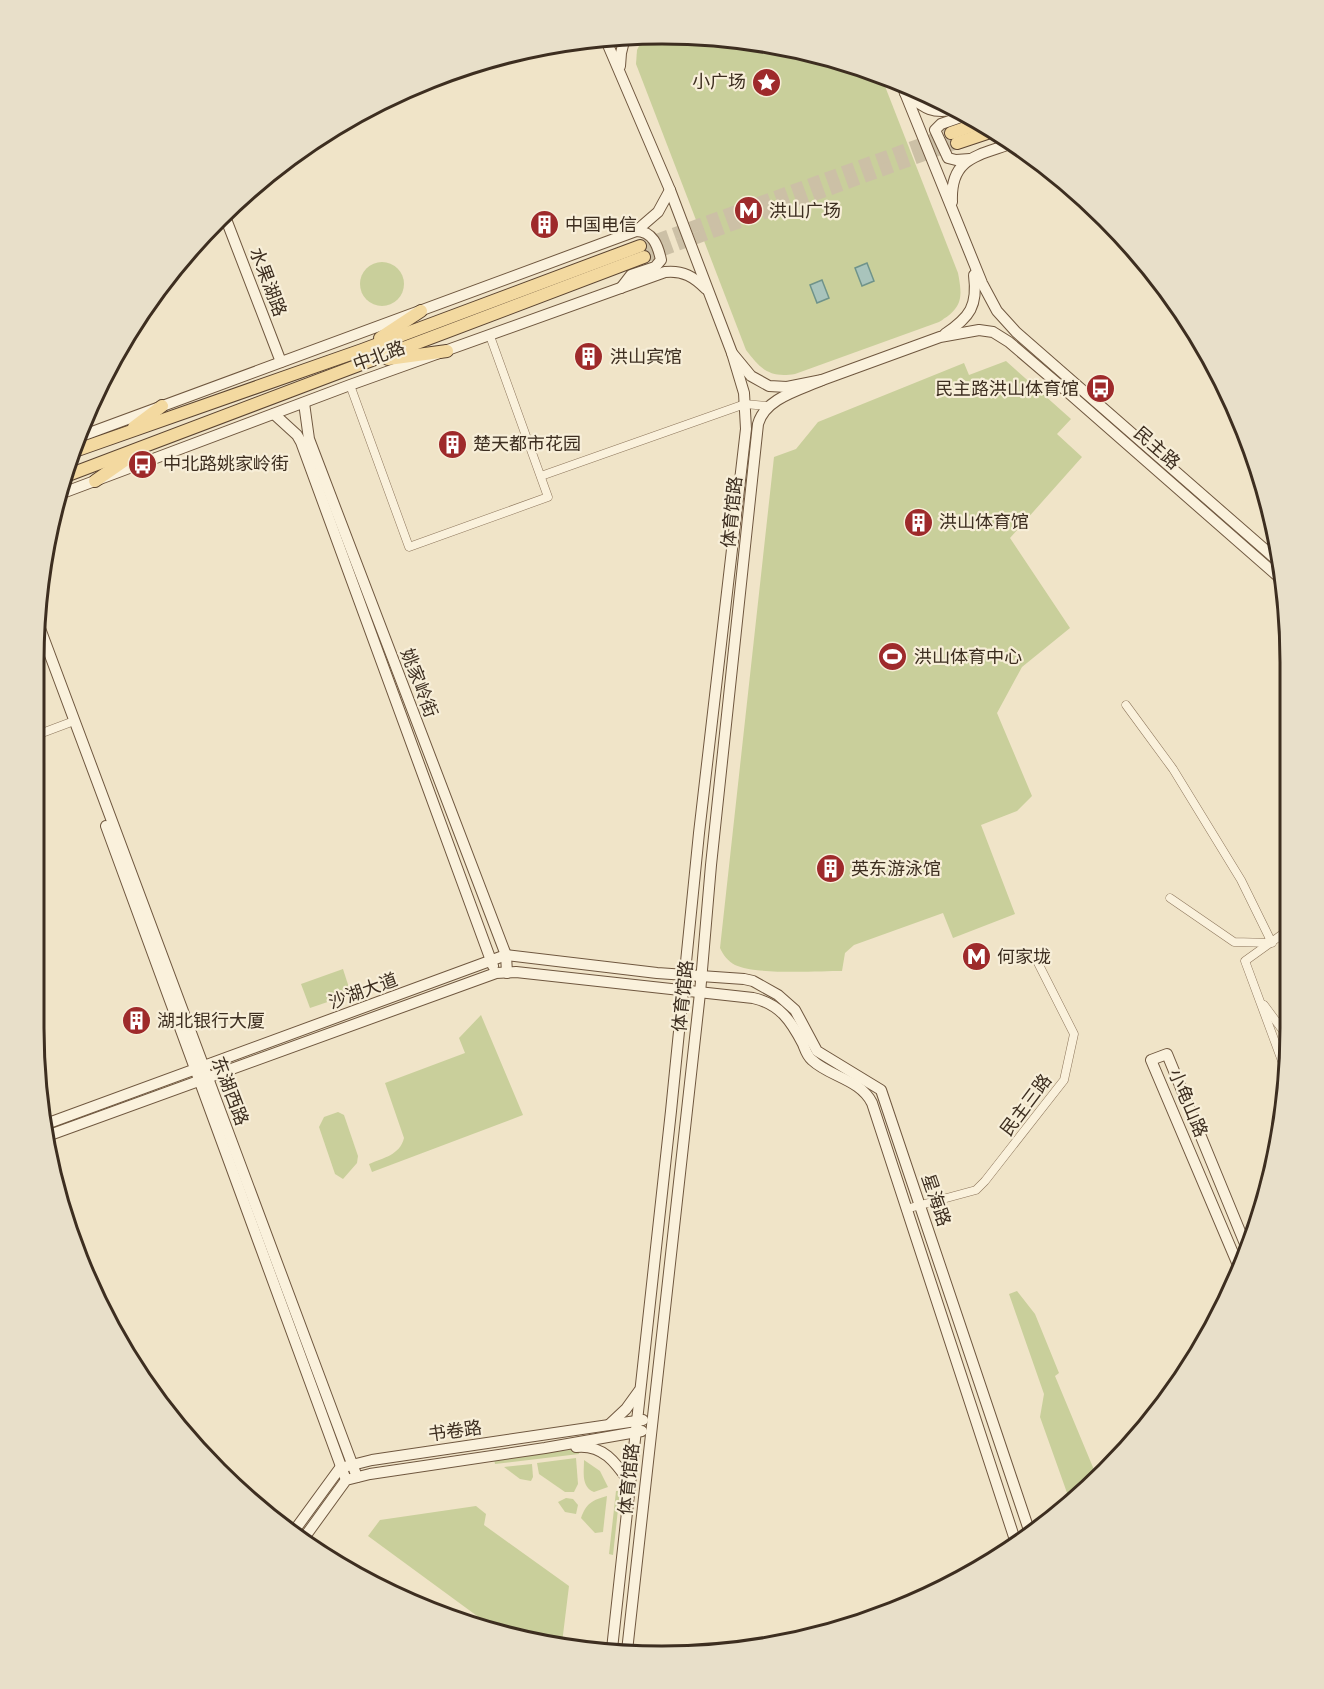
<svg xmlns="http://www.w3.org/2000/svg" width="1324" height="1689" font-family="Georgia,'Noto Sans SC',serif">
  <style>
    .green { fill: #c9cf9b }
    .water { fill: #a9c4bc; stroke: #6f938a; stroke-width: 1.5 }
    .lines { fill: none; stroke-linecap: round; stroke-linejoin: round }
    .primary-tunnel { stroke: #ccc0a6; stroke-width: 12; stroke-dasharray: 12 6; stroke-linecap: butt }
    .street-casing { stroke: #8d765c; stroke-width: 9 }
    .secondary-casing { stroke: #6f573f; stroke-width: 12 }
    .primary-casing { stroke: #5b4430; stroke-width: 14 }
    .street { stroke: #faf1dc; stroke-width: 8 }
    .secondary { stroke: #faf1dc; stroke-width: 10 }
    .primary { stroke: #f3d9a0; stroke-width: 12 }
    .labels { text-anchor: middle; stroke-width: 4.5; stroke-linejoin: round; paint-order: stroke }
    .poi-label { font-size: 18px; fill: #3d2e20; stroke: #f7eed8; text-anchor: start }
    .street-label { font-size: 18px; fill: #3d2e20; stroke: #f7eed8 }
    .rim { fill: none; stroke: #3d2e20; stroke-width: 3 }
  </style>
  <rect width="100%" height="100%" fill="#f0e4c8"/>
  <g class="green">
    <path d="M 703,34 L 824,54 L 881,76 L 958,273 C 963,299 962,308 939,322 L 795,374 C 770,378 761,370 746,350 L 636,64 L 637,50 L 644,36 Z"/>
    <circle cx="382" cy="284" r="22"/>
    <path d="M 1006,361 L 1071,419 L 1057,434 L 1082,457 L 1010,538 L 1070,628 L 1022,667 L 997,713 L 1032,796 L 1017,811 L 981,825 L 1015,914 L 953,938 L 943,913 L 854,945 L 845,953 L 842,971 C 817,971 756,975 735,965 C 728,961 723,955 720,948 L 774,457 L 796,449 L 818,422 L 964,363 L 969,375 Z"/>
    <path d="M 343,969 L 351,994 L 310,1008 L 301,984 Z"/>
    <path d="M 481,1015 L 523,1115 L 372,1172 L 369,1164 C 383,1158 400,1155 404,1138 L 385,1083 L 465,1053 L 459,1038 Z"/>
    <path d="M 338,1112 L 344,1115 L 358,1156 L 357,1163 L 343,1179 L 335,1174 L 319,1127 L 324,1117 Z"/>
    <path d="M 1017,1291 L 1035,1314 L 1059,1373 L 1055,1376 L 1097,1477 L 1071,1504 L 1040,1417 L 1044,1394 L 1009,1294 Z"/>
    <path d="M 578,1449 L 579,1454 L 495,1464 L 494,1459 Z"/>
    <path d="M 576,1458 L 578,1484 L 574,1492 L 565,1492 L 539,1474 L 537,1463 Z"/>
    <path d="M 584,1460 L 600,1471 L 608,1487 L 594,1492 C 581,1487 584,1472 584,1460 Z"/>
    <path d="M 532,1464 L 533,1477 L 531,1481 L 520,1479 L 504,1467 Z"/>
    <path d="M 616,1491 L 620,1491 L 613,1555 L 609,1554 Z"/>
    <path d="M 607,1496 L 603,1532 L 595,1533 L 581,1518 C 586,1503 593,1500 607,1496 Z"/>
    <path d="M 566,1498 L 573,1499 L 578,1505 L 576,1514 L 565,1512 L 558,1502 Z"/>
    <path d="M 476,1506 L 486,1514 L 484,1525 L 569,1586 L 562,1643 L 503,1635 L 368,1536 L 380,1520 Z"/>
  </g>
  <g class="water">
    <path d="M 867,263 L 874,281 L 862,286 L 855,268 Z"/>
    <path d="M 822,280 L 829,298 L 817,303 L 810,285 Z"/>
  </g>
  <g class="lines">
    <g class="primary-tunnel">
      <path d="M 640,246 L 951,133"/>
      <path d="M 644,257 L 957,143"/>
    </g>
    <defs>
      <g id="street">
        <path d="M 350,385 L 409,547 L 548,497 L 490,336"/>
        <path d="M 541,476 L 745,404 L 768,406"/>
        <path d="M 1126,705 L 1173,769 L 1241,880 L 1272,943 L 1234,942 L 1170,898"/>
        <path d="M 34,736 L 74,721"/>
        <path d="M 1264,1005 L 1290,1040"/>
        <path d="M 1285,1069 L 1245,961 L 1291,928"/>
        <path d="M 906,1209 L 976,1190 L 985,1181 L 1064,1080 L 1074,1034 L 1037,961"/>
      </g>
      <g id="secondary">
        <path d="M 605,38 L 670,190 L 732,353 L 751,376 L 769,386 L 787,387 L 822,380 L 940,337 L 979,330 L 993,332 L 1009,342 L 1071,395 L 1281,579"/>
        <path d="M 620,66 L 621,53 L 625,37"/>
        <path d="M 901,83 L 982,283 L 997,311 L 1016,332 L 1278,561"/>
        <path d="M 905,93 C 924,108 932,115 957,109"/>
        <path d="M 967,115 L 941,124 L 935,130 L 948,158 L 956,160 L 970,159"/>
        <path d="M 952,202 C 950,157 978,156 1013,143"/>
        <path d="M 224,214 L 281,362"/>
        <path d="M 621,288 L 631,275 L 655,267 L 661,260 C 658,246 653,231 636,231"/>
        <path d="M 945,334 C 970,317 978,306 974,275"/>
        <path d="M 304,403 L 309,439 L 506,955 L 507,973"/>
        <path d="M 274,414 L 297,435 L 301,442 L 493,966"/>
        <path d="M 76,438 L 636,231 L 658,212 L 670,190"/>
        <path d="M 60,494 L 350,385 L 665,272 C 683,270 694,277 706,289"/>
        <path d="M 35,615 L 357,1477"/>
        <path d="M 106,826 L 346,1480"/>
        <path d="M 46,1124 L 506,955 L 657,973 L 744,979 L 753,981 L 778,995 L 795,1010 L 817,1051 L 881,1090 L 1030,1533"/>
        <path d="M 47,1136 L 496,973 L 516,972 L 753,998 C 780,1004 791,1021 803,1044 C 805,1049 807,1056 812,1060 C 830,1077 860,1079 872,1103 L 1016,1543"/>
        <path d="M 1241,1272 L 1151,1060 L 1167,1054 L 1248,1251"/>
        <path d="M 610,1424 L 626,1409 L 639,1391"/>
        <path d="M 576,1447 C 603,1444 616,1463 630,1483"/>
        <path d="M 294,1531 L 340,1468 L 372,1460 L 643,1420"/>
        <path d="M 304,1538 L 346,1480 L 370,1474 L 545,1448 L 642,1431"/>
        <path d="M 612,1649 L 671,1111 L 699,833 L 746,429 L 744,393 L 732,353"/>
        <path d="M 627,1651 L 700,993 L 711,865 L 758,424 C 765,398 800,390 822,380"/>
      </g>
      <g id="primary">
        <path d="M 951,133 L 980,123"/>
        <path d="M 957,143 L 993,131"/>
        <path d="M 380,338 L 421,311"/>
        <path d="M 388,359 L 447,351"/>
        <path d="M 134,427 L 162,406"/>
        <path d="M 69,453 L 362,350 L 640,246"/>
        <path d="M 63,477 L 644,257"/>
        <path d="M 95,481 L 128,458"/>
      </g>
    </defs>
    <use href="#street" class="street-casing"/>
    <use href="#secondary" class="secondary-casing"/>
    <use href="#primary" class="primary-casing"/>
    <use href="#street" class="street"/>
    <use href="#secondary" class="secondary"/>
    <use href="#primary" class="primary"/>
  </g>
  <defs>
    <symbol id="sight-disc" viewBox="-11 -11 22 22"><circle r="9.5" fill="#9e2a2b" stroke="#f7eed8"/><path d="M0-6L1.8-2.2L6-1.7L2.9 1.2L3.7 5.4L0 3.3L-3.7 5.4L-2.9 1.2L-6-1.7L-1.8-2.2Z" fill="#fff"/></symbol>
    <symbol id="metro-disc" viewBox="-11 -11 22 22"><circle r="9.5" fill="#9e2a2b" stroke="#f7eed8"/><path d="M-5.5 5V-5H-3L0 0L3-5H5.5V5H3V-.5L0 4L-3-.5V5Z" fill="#fff"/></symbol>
    <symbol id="building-disc" viewBox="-11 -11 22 22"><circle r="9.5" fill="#9e2a2b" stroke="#f7eed8"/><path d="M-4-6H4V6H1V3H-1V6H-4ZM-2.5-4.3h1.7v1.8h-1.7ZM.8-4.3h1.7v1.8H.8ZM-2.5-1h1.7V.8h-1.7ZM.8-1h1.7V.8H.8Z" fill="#fff"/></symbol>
    <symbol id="bus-disc" viewBox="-11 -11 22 22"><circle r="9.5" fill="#9e2a2b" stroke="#f7eed8"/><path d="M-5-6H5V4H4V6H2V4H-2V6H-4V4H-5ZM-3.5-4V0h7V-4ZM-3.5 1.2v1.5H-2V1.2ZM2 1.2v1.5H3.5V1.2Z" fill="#fff"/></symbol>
    <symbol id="stadium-disc" viewBox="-11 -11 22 22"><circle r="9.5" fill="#9e2a2b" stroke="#f7eed8"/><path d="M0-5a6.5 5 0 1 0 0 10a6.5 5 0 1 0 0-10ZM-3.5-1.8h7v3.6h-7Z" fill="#fff"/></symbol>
  </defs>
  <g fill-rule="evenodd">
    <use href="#sight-disc" x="750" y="66" width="33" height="33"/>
    <use href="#metro-disc" x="732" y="194" width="33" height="33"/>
    <use href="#building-disc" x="528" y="208" width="33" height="33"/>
    <use href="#building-disc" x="572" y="340" width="33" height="33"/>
    <use href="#bus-disc" x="1084" y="372" width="33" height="33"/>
    <use href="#building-disc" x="436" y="428" width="33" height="33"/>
    <use href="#bus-disc" x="126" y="448" width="33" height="33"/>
    <use href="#building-disc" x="902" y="506" width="33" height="33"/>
    <use href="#stadium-disc" x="876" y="640" width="33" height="33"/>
    <use href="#building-disc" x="814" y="852" width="33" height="33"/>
    <use href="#metro-disc" x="960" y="940" width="33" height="33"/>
    <use href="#building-disc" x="120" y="1004" width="33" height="33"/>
  </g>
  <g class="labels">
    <g class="poi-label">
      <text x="746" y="88" text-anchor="end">小广场</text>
      <text x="769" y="217">洪山广场</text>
      <text x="565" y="231">中国电信</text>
      <text x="610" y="363">洪山宾馆</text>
      <text x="1079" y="395" text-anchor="end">民主路洪山体育馆</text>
      <text x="473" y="450">楚天都市花园</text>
      <text x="163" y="470">中北路姚家岭街</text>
      <text x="939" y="528">洪山体育馆</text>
      <text x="914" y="663">洪山体育中心</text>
      <text x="851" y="875">英东游泳馆</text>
      <text x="997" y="963">何家垅</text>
      <text x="157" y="1027">湖北银行大厦</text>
    </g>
    <g class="street-label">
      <text transform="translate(268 282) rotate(69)" y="6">水果湖路</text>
      <text transform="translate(379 356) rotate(-20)" y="6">中北路</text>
      <text transform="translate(1157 448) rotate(41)" y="6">民主路</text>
      <text transform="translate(732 512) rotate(-84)" y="6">体育馆路</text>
      <text transform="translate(419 683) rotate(69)" y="6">姚家岭街</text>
      <text transform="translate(363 991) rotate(-20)" y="6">沙湖大道</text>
      <text transform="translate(683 996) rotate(-84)" y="6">体育馆路</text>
      <text transform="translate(230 1091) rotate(69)" y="6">东湖西路</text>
      <text transform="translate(1188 1103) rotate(67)" y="6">小龟山路</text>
      <text transform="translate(1026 1105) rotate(-53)" y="6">民主三路</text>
      <text transform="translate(936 1200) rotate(71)" y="6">星海路</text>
      <text transform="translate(455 1431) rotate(-8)" y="6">书卷路</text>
      <text transform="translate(629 1479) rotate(-84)" y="6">体育馆路</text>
    </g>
  </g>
  <path d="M0 0H1324V1689H0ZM662 44H662A618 618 0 0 1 1280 662V1028A618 618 0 0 1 662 1646H662A618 618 0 0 1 44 1028V662A618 618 0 0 1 662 44Z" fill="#e8dfc9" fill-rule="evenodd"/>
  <path class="rim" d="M662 44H662A618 618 0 0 1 1280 662V1028A618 618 0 0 1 662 1646H662A618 618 0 0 1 44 1028V662A618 618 0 0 1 662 44Z"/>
</svg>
